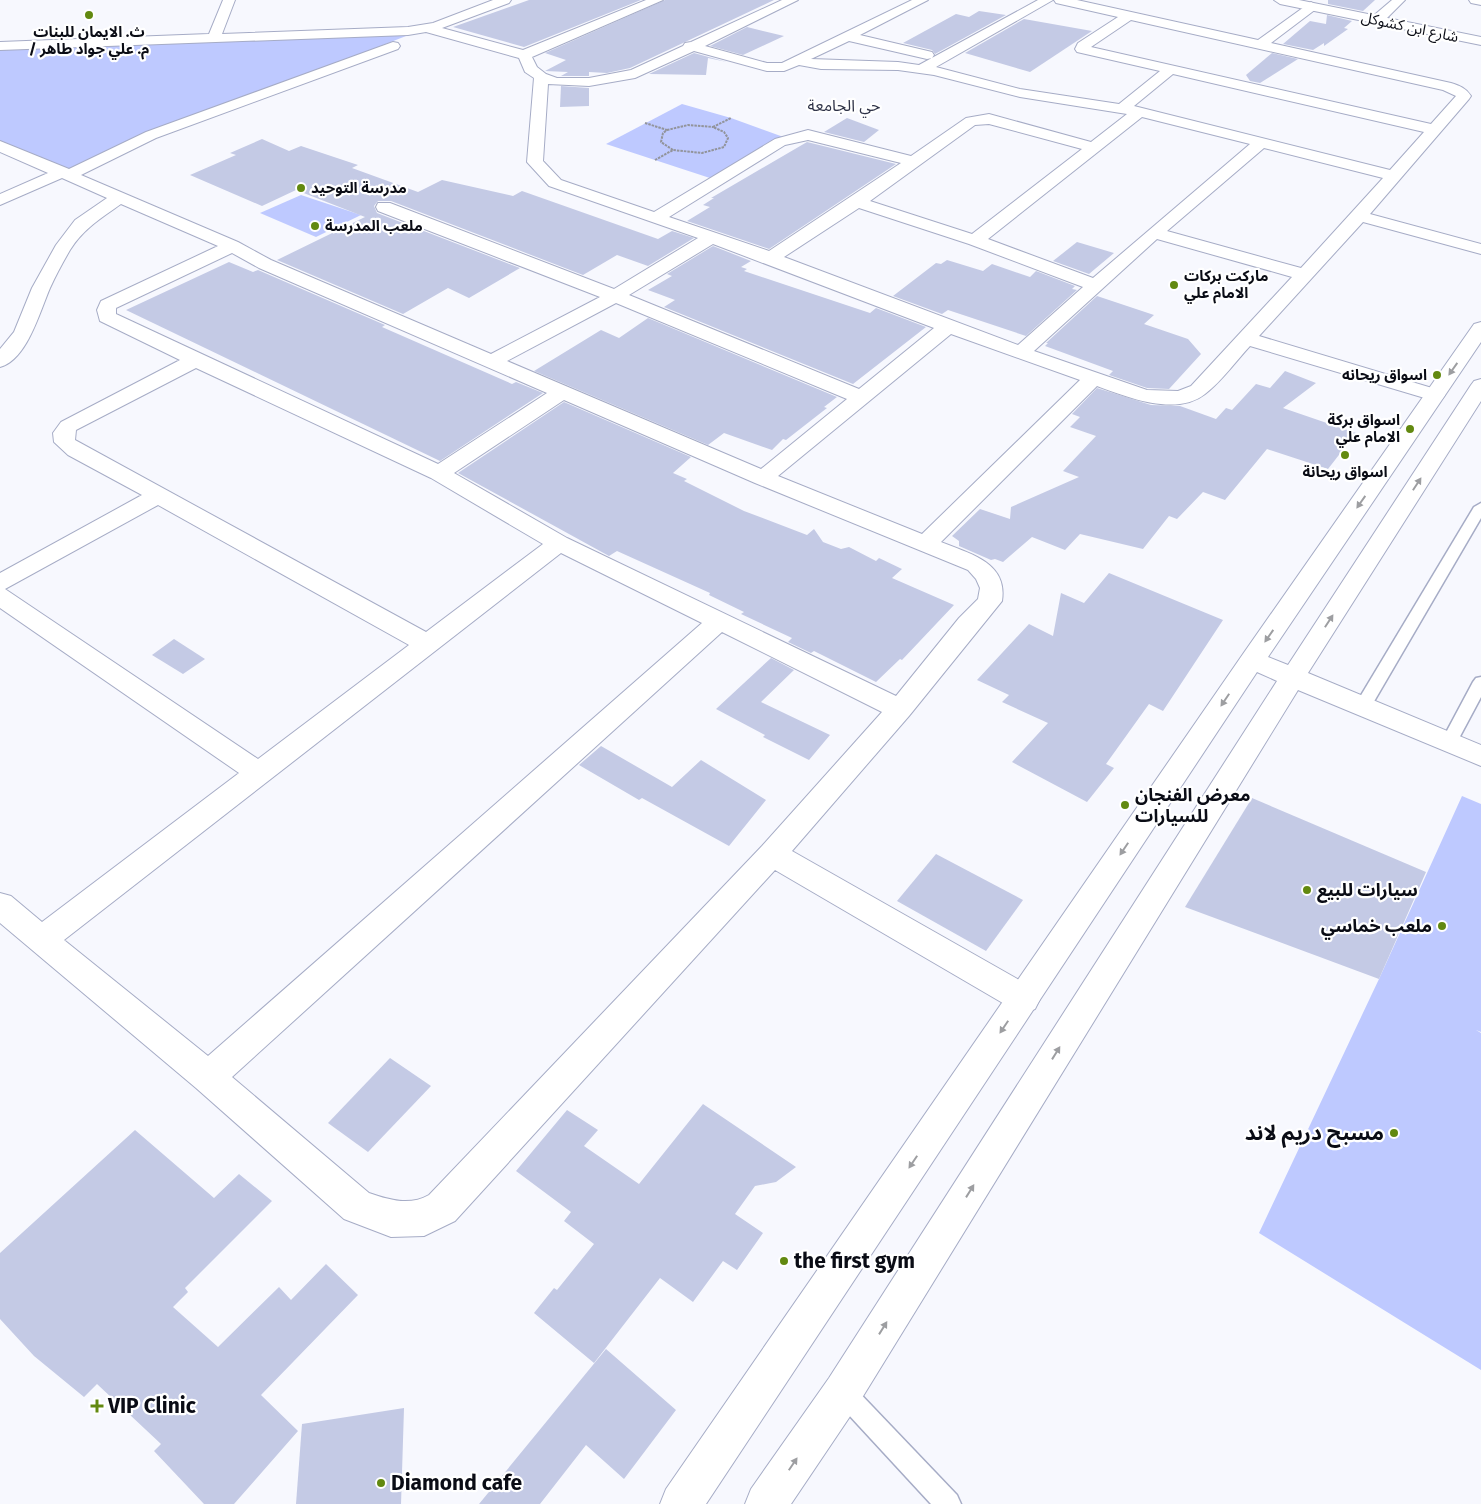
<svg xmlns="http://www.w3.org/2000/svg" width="1481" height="1504" font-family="'Fira Sans','Noto Sans Arabic',sans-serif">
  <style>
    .green { fill: #bec9ff }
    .building { fill: #c4cae5 }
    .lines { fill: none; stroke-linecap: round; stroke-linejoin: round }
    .lane-casing { stroke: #a6acc6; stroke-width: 3 }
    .street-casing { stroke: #a6acc6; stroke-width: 2 }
    .secondary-casing { stroke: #a6acc6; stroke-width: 2 }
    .path { stroke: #92949b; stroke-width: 2; stroke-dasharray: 2.5 1; stroke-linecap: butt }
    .lane { fill: #fff; fill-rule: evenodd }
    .street { fill: #fff; fill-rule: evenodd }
    .secondary { fill: #fff; fill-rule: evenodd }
    .oneway { fill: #9d9ea1 }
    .poi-dot { fill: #628910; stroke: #fff; stroke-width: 2 }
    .labels { text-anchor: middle; stroke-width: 4.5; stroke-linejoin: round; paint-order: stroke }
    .far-street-label { font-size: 15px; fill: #0a0c15; stroke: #fff }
    .far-poi-label { font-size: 15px; font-weight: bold; fill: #0a0c15; stroke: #fff; text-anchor: start }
    .far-neighbourhood-label { font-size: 16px; fill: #2e3247; stroke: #fff }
    .poi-label { font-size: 18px; font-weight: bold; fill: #0a0c15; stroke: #fff; text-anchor: start }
    .near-poi-label { font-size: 21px; font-weight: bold; fill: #0a0c15; stroke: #fff; text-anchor: start }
  </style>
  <rect width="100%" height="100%" fill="#f7f8fe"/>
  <g class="green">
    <path d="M 411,34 L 63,172 L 0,147 L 0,46 Z"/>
    <path d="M 682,104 L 731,118 L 789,139 L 716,180 L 606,144 Z"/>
    <path d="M 301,195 L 361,215 L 316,237 L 260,213 Z"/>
    <path d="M 1462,796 L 1481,804 L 1481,1032 L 1476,1030 L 1481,1033 L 1481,1370 L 1259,1233 L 1379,979 Z"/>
  </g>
  <g class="building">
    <path d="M 529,0 L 641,0 L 524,47 L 453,27 Z"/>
    <path d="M 665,0 L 774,0 L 630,68 L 607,73 L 589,72 L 589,76 L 561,76 L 568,72 L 545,71 L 566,60 L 545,53 Z"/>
    <path d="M 1328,0 L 1375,0 L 1363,11 L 1328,4 Z"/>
    <path d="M 979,11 L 1006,15 L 935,54 L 932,50 L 903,43 L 956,14 L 969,17 Z"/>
    <path d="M 1327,15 L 1352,21 L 1344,28 L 1348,29 L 1324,46 L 1324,43 L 1313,50 L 1283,44 L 1310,21 L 1326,24 Z"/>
    <path d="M 1024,19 L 1092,31 L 1030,72 L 965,53 Z"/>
    <path d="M 747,27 L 784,36 L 743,55 L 710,46 Z"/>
    <path d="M 694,53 L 727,62 L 708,58 L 706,75 L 649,74 Z"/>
    <path d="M 1272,53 L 1298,59 L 1260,83 L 1250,81 L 1246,75 Z"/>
    <path d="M 561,86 L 589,88 L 589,106 L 560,107 Z"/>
    <path d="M 847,118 L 879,130 L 864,142 L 824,132 Z"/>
    <path d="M 262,139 L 289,151 L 301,146 L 358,165 L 352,168 L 418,192 L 442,180 L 513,196 L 522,191 L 658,239 L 672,231 L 694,238 L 648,266 L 617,255 L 583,275 L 391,201 L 378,201 L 374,206 L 377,213 L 520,268 L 469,298 L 448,288 L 403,314 L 277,260 L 365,217 L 296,190 L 262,206 L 190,175 L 236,155 L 230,153 Z"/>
    <path d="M 807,142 L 896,164 L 769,249 L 687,221 L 710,207 L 703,205 L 714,198 L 711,198 Z"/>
    <path d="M 1077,242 L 1114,253 L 1089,274 L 1053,261 Z"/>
    <path d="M 713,246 L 751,261 L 741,267 L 747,269 L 744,271 L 870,313 L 876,308 L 926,327 L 853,384 L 664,307 L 675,300 L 648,290 L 672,276 L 667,274 Z"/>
    <path d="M 947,260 L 983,271 L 992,264 L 1030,277 L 1036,271 L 1075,286 L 1072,289 L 1077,290 L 1026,336 L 948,310 L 942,314 L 893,296 L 936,263 L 941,264 Z"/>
    <path d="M 229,262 L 253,272 L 258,270 L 385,325 L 382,327 L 512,384 L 516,382 L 543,393 L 440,461 L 126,310 Z"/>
    <path d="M 1097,296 L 1154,315 L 1144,324 L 1188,339 L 1201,354 L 1169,389 L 1147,388 L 1109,375 L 1113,371 L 1045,346 L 1048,343 L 1046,343 Z"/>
    <path d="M 648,318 L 837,397 L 824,407 L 827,408 L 786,440 L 783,439 L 772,450 L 724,433 L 708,445 L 534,371 L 601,330 L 619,338 Z"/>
    <path d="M 1285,371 L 1316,383 L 1283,408 L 1356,433 L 1328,469 L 1267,449 L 1225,500 L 1203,492 L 1177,519 L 1169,516 L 1143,549 L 1080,534 L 1065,550 L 1032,537 L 1003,562 L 995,559 L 991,560 L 959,546 L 959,541 L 952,536 L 980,509 L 1010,519 L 1011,507 L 1079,477 L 1063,471 L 1096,436 L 1070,427 L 1080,417 L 1072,414 L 1097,388 L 1151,405 L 1180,406 L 1216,419 L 1226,408 L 1232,410 L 1256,384 L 1270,388 Z"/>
    <path d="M 564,402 L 691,457 L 673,473 L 687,479 L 684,481 L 744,511 L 807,535 L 814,529 L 823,542 L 841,549 L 849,547 L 876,561 L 879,558 L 902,569 L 892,578 L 954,605 L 902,660 L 900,659 L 876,682 L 814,651 L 811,653 L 788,642 L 792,638 L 741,614 L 744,612 L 709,595 L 710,593 L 617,551 L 609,556 L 458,473 Z"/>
    <path d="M 1109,573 L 1223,620 L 1163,711 L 1149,704 L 1106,764 L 1114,768 L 1087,802 L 1012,762 L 1048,723 L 1002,702 L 1009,695 L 977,680 L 1029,624 L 1053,636 L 1061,593 L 1084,603 Z"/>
    <path d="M 174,639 L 205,659 L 183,674 L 152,655 Z"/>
    <path d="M 771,658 L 794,670 L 761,702 L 830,735 L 809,760 L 763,737 L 765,735 L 716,709 Z"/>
    <path d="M 601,746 L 672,787 L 701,760 L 766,800 L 729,846 L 642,798 L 639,800 L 579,765 Z"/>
    <path d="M 1252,798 L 1426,872 L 1379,979 L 1185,907 Z"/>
    <path d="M 936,854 L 1023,900 L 986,951 L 897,901 Z"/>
    <path d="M 390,1058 L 431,1086 L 368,1152 L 328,1123 Z"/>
    <path d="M 703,1104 L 796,1167 L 776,1182 L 755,1186 L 735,1214 L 763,1233 L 737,1270 L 723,1261 L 693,1302 L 660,1278 L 594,1363 L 534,1313 L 554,1288 L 557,1290 L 594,1244 L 564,1221 L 571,1212 L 516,1171 L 567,1110 L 598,1130 L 584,1146 L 639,1184 Z"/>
    <path d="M 135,1130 L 214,1198 L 239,1174 L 272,1201 L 185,1288 L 188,1292 L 173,1307 L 218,1347 L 279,1287 L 291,1300 L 326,1264 L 358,1295 L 261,1395 L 298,1431 L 234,1504 L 204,1504 L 154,1451 L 161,1444 L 97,1384 L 84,1397 L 34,1356 L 0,1319 L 0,1253 Z"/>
    <path d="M 606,1349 L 676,1410 L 624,1479 L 586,1445 L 540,1504 L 479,1504 Z"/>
    <path d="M 404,1408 L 401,1504 L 296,1504 L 302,1424 Z"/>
  </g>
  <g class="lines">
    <defs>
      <g id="lane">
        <path d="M 1481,503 L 1481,518 L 1369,710 L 1357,710 L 1355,706 L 1357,702 L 1474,507 Z"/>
        <path d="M 1481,677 L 1481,697 L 1457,742 L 1455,746 L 1443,746 L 1441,742 L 1473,682 L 1476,678 Z"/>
        <path d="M 843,1380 L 851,1384 L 957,1495 L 961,1504 L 931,1504 L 835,1400 L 831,1392 L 835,1384 Z"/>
      </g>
      <g id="street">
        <path d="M 223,0 L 235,0 L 222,34 L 408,27 L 433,23 L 493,0 L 511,0 L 509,3 L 442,28 L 523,50 L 646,0 L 663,0 L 532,57 L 537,67 L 546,74 L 557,78 L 589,78 L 631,70 L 683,46 L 685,43 L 691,42 L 782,0 L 798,0 L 705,46 L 767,63 L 782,63 L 912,0 L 928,0 L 860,35 L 932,52 L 934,55 L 932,58 L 927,59 L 849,41 L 811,59 L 898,62 L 919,65 L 1038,0 L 1053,0 L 936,67 L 1020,89 L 1119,104 L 1160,71 L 1077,52 L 1075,49 L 1078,43 L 1118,17 L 1056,3 L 1054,0 L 1077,0 L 1258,40 L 1311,2 L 1317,6 L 1316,9 L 1271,43 L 1451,83 C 1460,86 1466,88 1471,96 L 1469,99 L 1370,214 L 1481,244 L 1481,254 L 1363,222 L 1259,336 L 1442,391 L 1445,395 L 1442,399 L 1435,401 L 1428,399 L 1250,346 C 1236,361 1222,381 1205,394 C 1176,417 1127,397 1097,386 L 941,542 C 970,554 1008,562 1002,601 L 909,716 L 792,851 L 1035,989 L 1040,999 L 1035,1009 L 1024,1013 L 1013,1009 L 775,870 L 455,1221 L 424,1236 L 391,1237 L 344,1219 L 196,1088 L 0,923 L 0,893 L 11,896 L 42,922 L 239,773 L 0,608 L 0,573 L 142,495 L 68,455 L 54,442 L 53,433 L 61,422 L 180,360 L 100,321 L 97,310 L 101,301 L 218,246 L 121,204 C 101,218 83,229 70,250 C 63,262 56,275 50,288 C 40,311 27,360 0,367 L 0,349 L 14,332 L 32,288 L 56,245 L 75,220 L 107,198 L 62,178 L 0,205 L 0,194 L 48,173 L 0,152 L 0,141 L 69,169 L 146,132 L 393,42 L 398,43 L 400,46 L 398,49 L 156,138 L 81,175 L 238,242 L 271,260 L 491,354 L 600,297 L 378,211 L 376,207 L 378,203 L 390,203 L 614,289 L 698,238 L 549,186 L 527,162 L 534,78 L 525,72 L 519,58 L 426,32 L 408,35 L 0,50 L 0,42 L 209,34 ZM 1131,20 L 1443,90 L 1456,96 L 1431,124 L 1091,47 ZM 694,51 L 767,71 L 784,71 L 799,65 L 821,69 L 898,70 L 934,75 L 1020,97 L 1127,114 L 1091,142 L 989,114 L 966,118 L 911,156 L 808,130 L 775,139 L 654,212 L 561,180 L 543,161 L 548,84 L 589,86 L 635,78 ZM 1173,74 L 1424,132 L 1390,170 L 1134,106 ZM 1142,117 L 1250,144 L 1093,278 L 988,239 ZM 989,124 L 1082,149 L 972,234 L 870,201 L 975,125 ZM 808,140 L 901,163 L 769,251 L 669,217 L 785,145 ZM 1264,148 L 1383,178 L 1301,268 L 1167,231 ZM 859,208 L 969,244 L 1083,287 L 1018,345 L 784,257 ZM 1157,239 L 1292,277 L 1191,386 L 1178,391 L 1147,390 L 1034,351 ZM 713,244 L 934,328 L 859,389 L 629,295 ZM 232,253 L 259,268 L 547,393 L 438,464 L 116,314 L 116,308 ZM 616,303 L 847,399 L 761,469 L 507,361 ZM 951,334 L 1080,380 L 922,534 L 778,476 ZM 196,368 L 431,478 L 543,544 L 426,632 L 75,440 L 76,430 ZM 564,400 L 755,483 L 968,570 L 976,579 L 980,588 L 978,599 L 959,618 L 896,696 L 567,538 L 454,473 ZM 158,505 L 409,645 L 258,759 L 5,589 ZM 561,553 L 702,623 L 208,1056 L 64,940 ZM 722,632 L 882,712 L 762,846 L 429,1195 C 410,1206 389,1200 369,1193 L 232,1077 Z"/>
        <path d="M 1392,0 L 1405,0 L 1382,23 L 1372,23 L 1370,20 L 1372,17 Z"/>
        <path d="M 1469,0 L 1481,0 L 1481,5 L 1471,3 Z"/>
      </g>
      <g id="secondary">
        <path d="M 1274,0 L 1299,0 L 1481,37 L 1481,45 L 1280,4 Z"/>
        <path d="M 1481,322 L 1481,342 L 1268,657 L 1288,665 L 1471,385 L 1474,381 L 1481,379 L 1481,401 L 1308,673 L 1481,745 L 1481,766 L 1298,690 L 857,1406 L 791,1504 L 745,1504 L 751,1489 L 829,1378 L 1277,681 L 1257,672 L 706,1504 L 660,1504 L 666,1489 L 1243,654 L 1474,324 Z"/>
      </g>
    </defs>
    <use href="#lane" class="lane-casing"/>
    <use href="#street" class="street-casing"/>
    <use href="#secondary" class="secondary-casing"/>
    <g class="path">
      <path d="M 645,123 L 667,130 L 663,133 L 661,142 L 673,150"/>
      <path d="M 667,130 L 688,125 L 713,127"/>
      <path d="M 655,160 L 673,150 L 702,153 L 724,147 L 728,138 L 724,132 L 713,127 L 731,118"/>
    </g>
    <use href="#lane" class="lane"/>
    <use href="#street" class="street"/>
    <use href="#secondary" class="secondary"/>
  </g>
  <defs><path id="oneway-solid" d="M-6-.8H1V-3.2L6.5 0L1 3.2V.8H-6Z" transform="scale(1.25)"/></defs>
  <g class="oneway">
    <use href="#oneway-solid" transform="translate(1453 369) rotate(125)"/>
    <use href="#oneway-solid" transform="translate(1417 484) rotate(-57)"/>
    <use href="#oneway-solid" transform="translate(1361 502) rotate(125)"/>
    <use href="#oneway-solid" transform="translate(1329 621) rotate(-57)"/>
    <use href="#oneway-solid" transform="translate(1269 636) rotate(125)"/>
    <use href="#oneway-solid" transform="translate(1225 700) rotate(124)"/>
    <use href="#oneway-solid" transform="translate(1124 849) rotate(124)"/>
    <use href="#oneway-solid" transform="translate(1004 1027) rotate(124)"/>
    <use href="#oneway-solid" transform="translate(1056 1053) rotate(-58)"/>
    <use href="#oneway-solid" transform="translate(913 1162) rotate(124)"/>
    <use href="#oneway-solid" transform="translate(970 1191) rotate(-58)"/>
    <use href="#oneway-solid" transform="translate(883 1328) rotate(-58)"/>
    <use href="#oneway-solid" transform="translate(793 1464) rotate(-56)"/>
  </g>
  <g class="poi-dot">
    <circle cx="89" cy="15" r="5"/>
    <circle cx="301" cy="188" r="5"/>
    <circle cx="315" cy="226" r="5"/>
    <circle cx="1174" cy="285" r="5"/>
    <circle cx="1437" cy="375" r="5"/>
    <circle cx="1410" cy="429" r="5"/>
    <circle cx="1345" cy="455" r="5"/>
    <circle cx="1125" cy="805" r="5"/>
    <circle cx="1307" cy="890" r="5"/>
    <circle cx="1442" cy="926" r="5"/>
    <circle cx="1394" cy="1133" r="5"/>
    <circle cx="784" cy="1261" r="5"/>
    <path d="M94.5 1398.5h5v5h5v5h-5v5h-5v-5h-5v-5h5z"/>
    <circle cx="381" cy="1483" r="5"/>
  </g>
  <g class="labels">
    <g class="far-street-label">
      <text transform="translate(1410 27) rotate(12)" y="5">شارع ابن كشوكل</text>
    </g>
    <g class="far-poi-label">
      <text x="89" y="37" text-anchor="middle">ث. الايمان للبنات<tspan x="89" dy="17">/ م. علي جواد طاهر</tspan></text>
      <text x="311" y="193">مدرسة التوحيد</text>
      <text x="325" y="231">ملعب المدرسة</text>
      <text x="1184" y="281">ماركت بركات<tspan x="1184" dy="17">الامام علي</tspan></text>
      <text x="1427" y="380" text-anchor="end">اسواق ريحانه</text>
      <text x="1400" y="425" text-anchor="end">اسواق بركة<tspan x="1400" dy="17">الامام علي</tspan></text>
      <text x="1345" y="477" text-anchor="middle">اسواق ريحانة</text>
    </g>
    <g class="far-neighbourhood-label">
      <text x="844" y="111">حي الجامعة</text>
    </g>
    <g class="poi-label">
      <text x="1135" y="801">معرض الفنجان<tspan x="1135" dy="21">للسيارات</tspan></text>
      <text x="1317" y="896">سيارات للبيع</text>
      <text x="1432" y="932" text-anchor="end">ملعب خماسي</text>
    </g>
    <g class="near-poi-label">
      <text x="1384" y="1140" text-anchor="end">مسبح دريم لاند</text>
      <text x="794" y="1268">the first gym</text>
      <text x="108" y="1413">VIP Clinic</text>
      <text x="391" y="1490">Diamond cafe</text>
    </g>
  </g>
</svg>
